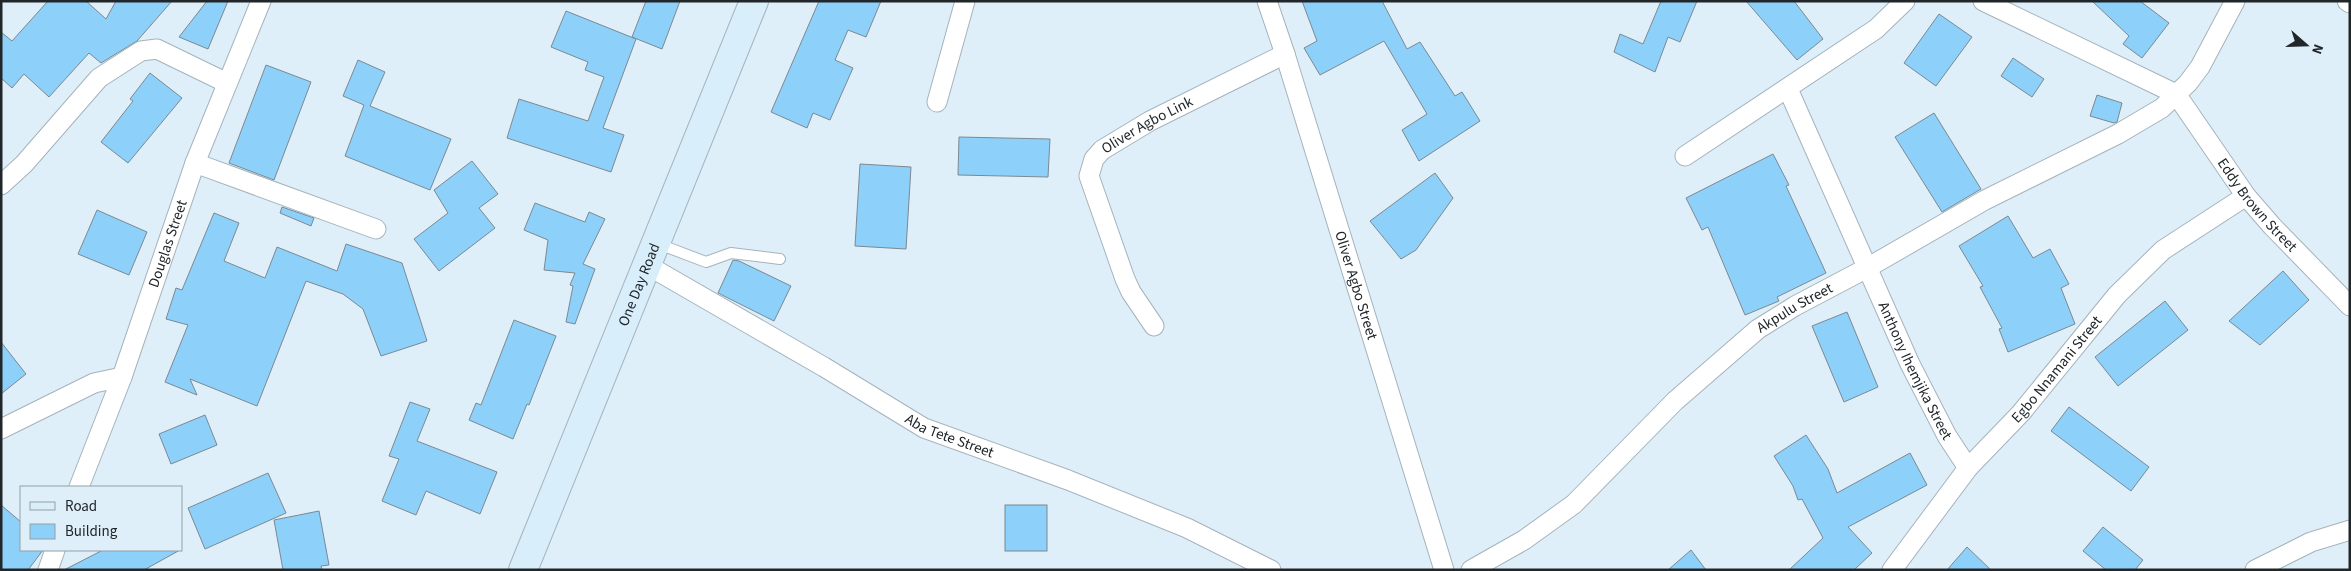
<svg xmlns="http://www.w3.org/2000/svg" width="2351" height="571" font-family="'Source Sans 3',sans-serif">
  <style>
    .building { fill: #8dd0f9; stroke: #7b8992 }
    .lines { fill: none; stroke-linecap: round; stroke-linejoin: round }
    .lane-casing { stroke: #a4b3bc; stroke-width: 12 }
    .street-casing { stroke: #a4b3bc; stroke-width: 21 }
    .secondary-casing { stroke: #a4b3bc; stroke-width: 30 }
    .lane { stroke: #fff; stroke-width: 10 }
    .street { stroke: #fff; stroke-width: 19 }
    .secondary { stroke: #d8eefb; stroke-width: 28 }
    .labels { text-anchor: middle; stroke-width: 4; stroke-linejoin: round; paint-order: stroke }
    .street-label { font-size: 15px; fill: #20262a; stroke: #dfeff9 }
  </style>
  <rect width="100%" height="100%" fill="#dfeff9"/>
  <g class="building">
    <path d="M 48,1 L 86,1 L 106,19 L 116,1 L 172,1 L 137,41 L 101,63 L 89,53 L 49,97 L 24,74 L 12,88 L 1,78 L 1,32 L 12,41 Z"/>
    <path d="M 207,1 L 228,1 L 208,49 L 179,37 Z"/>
    <path d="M 646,1 L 680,1 L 662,49 L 632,37 Z"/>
    <path d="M 819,1 L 881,1 L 866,37 L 848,30 L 835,60 L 853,68 L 830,120 L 813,113 L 807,128 L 771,112 Z"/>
    <path d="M 1302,1 L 1382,1 L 1407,49 L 1420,42 L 1455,96 L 1462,92 L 1480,121 L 1419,161 L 1402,130 L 1427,114 L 1384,41 L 1320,75 L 1304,48 L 1317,41 Z"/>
    <path d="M 1661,1 L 1697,1 L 1680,42 L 1668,37 L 1655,72 L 1614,52 L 1620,34 L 1643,44 Z"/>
    <path d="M 1746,1 L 1794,1 L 1823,39 L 1797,60 Z"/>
    <path d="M 2092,1 L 2140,1 L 2169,23 L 2142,58 L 2123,44 L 2129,36 Z"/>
    <path d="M 566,11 L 636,39 L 603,128 L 624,135 L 611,172 L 507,138 L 519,99 L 588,121 L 604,77 L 585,70 L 588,62 L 551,47 Z"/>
    <path d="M 1939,14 L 1972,37 L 1936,86 L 1904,63 Z"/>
    <path d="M 2013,58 L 2044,79 L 2032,97 L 2001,76 Z"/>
    <path d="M 358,60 L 385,72 L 370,106 L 451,139 L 430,190 L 345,156 L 364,105 L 343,96 Z"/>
    <path d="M 266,65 L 311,82 L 274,180 L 229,163 Z"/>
    <path d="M 150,73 L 182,98 L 128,163 L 101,142 L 133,101 L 130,99 Z"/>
    <path d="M 2097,95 L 2122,103 L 2117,122 L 2114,123 L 2090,116 Z"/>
    <path d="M 1934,113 L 1981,189 L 1942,212 L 1895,137 Z"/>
    <path d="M 959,137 L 1050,139 L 1048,177 L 958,175 Z"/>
    <path d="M 1773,154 L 1789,185 L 1786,186 L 1826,273 L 1777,297 L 1779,301 L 1745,315 L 1708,227 L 1702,230 L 1686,198 Z"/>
    <path d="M 472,161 L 498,194 L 479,208 L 495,228 L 439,271 L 414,239 L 448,213 L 434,190 Z"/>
    <path d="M 860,164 L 911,167 L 906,249 L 855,246 Z"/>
    <path d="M 1435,173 L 1453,198 L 1416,250 L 1401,259 L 1370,221 Z"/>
    <path d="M 535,203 L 585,222 L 589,212 L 605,219 L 583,264 L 595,269 L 575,324 L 566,322 L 573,286 L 570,285 L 575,273 L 544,270 L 548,240 L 524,230 Z"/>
    <path d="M 282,207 L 314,218 L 311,226 L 280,213 Z"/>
    <path d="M 97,210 L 147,232 L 129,275 L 78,254 Z"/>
    <path d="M 214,213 L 239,223 L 224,261 L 265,278 L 277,247 L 337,271 L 346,244 L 402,263 L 427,341 L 381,356 L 363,309 L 343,294 L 306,281 L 257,406 L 190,379 L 197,395 L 165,382 L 188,325 L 166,319 L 176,288 L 182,290 Z"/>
    <path d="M 2008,216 L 2033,258 L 2050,249 L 2069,284 L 2061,288 L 2075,324 L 2008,352 L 1999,329 L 2002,328 L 1980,287 L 1983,286 L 1959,246 Z"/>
    <path d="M 733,260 L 739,261 L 791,286 L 774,321 L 718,293 Z"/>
    <path d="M 2283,271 L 2309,300 L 2260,345 L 2229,321 Z"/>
    <path d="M 2165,301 L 2188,330 L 2118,386 L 2095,357 Z"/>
    <path d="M 1847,312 L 1878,387 L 1844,402 L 1812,326 Z"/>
    <path d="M 514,320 L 556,336 L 529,405 L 527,404 L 513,439 L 469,420 L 476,403 L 481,405 Z"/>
    <path d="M 1,342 L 26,374 L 1,394 Z"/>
    <path d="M 410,402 L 430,409 L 417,441 L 497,472 L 480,514 L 426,491 L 416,515 L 382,501 L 399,459 L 389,456 Z"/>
    <path d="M 2069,407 L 2149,467 L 2131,491 L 2051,431 Z"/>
    <path d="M 205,415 L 217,445 L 171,464 L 159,434 Z"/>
    <path d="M 1806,435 L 1828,469 L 1837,493 L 1910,453 L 1927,485 L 1848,527 L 1872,553 L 1854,570 L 1789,570 L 1823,538 L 1802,499 L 1798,500 L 1793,486 L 1774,456 Z"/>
    <path d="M 268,473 L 286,513 L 205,549 L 188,508 Z"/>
    <path d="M 1,505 L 21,522 L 21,550 L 43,550 L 28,570 L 1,570 Z"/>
    <rect x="1005" y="505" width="42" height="46"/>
    <path d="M 319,511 L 329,565 L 321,566 L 322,570 L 283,570 L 274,520 Z"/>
    <path d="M 2103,527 L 2143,560 L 2135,570 L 2106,570 L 2083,551 Z"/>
    <path d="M 1967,547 L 1991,570 L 1947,570 Z"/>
    <path d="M 103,550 L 180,550 L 144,570 L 64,570 Z"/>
    <path d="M 1691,550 L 1706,570 L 1668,570 Z"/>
  </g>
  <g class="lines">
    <defs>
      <path id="lane" d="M 656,243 L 706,262 L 731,253 L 780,259"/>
      <g id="street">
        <path id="s1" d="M 1267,1 L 1285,54 L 1444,570"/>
        <path id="s2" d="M 1983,1 L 2176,94 L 2246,196 L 2272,226 L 2350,306"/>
        <path d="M 2347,1 L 2350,3"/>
        <path id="s3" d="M 1788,89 L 1910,364 L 1947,436 L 1968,468"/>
        <path d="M 937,102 L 965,1"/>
        <path d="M 1685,156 L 1876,29 L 1905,1"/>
        <path d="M 195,163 L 376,229"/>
        <path d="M 1,185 L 24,164 L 99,78 L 141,51 L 157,49 L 227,83"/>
        <path id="s4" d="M 647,265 L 824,367 L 924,428 L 1068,480 L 1187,528 L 1271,570"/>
        <path id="s5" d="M 1154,326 L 1131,292 L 1125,279 L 1089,176 L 1094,159 L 1102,150 L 1150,121 L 1285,54"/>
        <path d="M 1,429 L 94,383 L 122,377"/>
        <path id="s6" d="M 79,487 L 122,377 L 195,163 L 261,1"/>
        <path d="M 48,570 L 55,550"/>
        <path id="s7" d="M 1471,570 L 1524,540 L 1574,504 L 1675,401 L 1758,329 L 1795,306 L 1867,268 L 1985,200 L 2118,134 L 2162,108 L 2188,83 L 2200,67 L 2235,1"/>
        <path id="s8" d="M 1892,570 L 1968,468 L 2021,413 L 2117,295 L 2163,250 L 2246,196"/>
        <path d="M 2255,570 L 2311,542 L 2350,530"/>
      </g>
      <g id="secondary">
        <path id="s9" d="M 523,570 L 754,1"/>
      </g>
    </defs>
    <use href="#lane" class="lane-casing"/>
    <use href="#street" class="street-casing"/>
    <use href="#secondary" class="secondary-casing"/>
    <use href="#lane" class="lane"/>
    <use href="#street" class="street"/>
    <use href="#secondary" class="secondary"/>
  </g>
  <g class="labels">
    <g class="street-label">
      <text dy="5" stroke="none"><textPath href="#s5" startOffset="246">Oliver Agbo Link</textPath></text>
      <text dy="5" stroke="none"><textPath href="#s2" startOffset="352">Eddy Brown Street</textPath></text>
      <text dy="5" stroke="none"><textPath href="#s6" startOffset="259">Douglas Street</textPath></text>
      <text dy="5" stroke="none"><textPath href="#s9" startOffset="308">One Day Road</textPath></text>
      <text dy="5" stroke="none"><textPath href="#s1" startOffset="298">Oliver Agbo Street</textPath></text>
      <text dy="5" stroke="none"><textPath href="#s7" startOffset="419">Akpulu Street</textPath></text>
      <text dy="5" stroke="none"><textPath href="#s3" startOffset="309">Anthony Ihemjika Street</textPath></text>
      <text dy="5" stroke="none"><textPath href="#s8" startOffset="260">Egbo Nnamani Street</textPath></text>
      <text dy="5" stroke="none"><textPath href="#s4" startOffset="348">Aba Tete Street</textPath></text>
    </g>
  </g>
  <rect width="2351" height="571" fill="none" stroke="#20262a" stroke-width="5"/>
  <rect x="20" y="486" width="162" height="65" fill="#dfeff9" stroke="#939fa6"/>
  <rect x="30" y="502" width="25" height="8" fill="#d8eefb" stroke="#939fa6"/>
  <text x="65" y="511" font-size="15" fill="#20262a">Road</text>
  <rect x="30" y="524" width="25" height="15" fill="#8dd0f9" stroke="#939fa6"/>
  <text x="65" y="536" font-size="15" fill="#20262a">Building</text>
  <g transform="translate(2306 45) rotate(110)" stroke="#dfeff9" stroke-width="4" paint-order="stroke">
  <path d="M0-4L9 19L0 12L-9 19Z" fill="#20262a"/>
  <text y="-8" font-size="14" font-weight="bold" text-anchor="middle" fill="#20262a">N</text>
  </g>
</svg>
